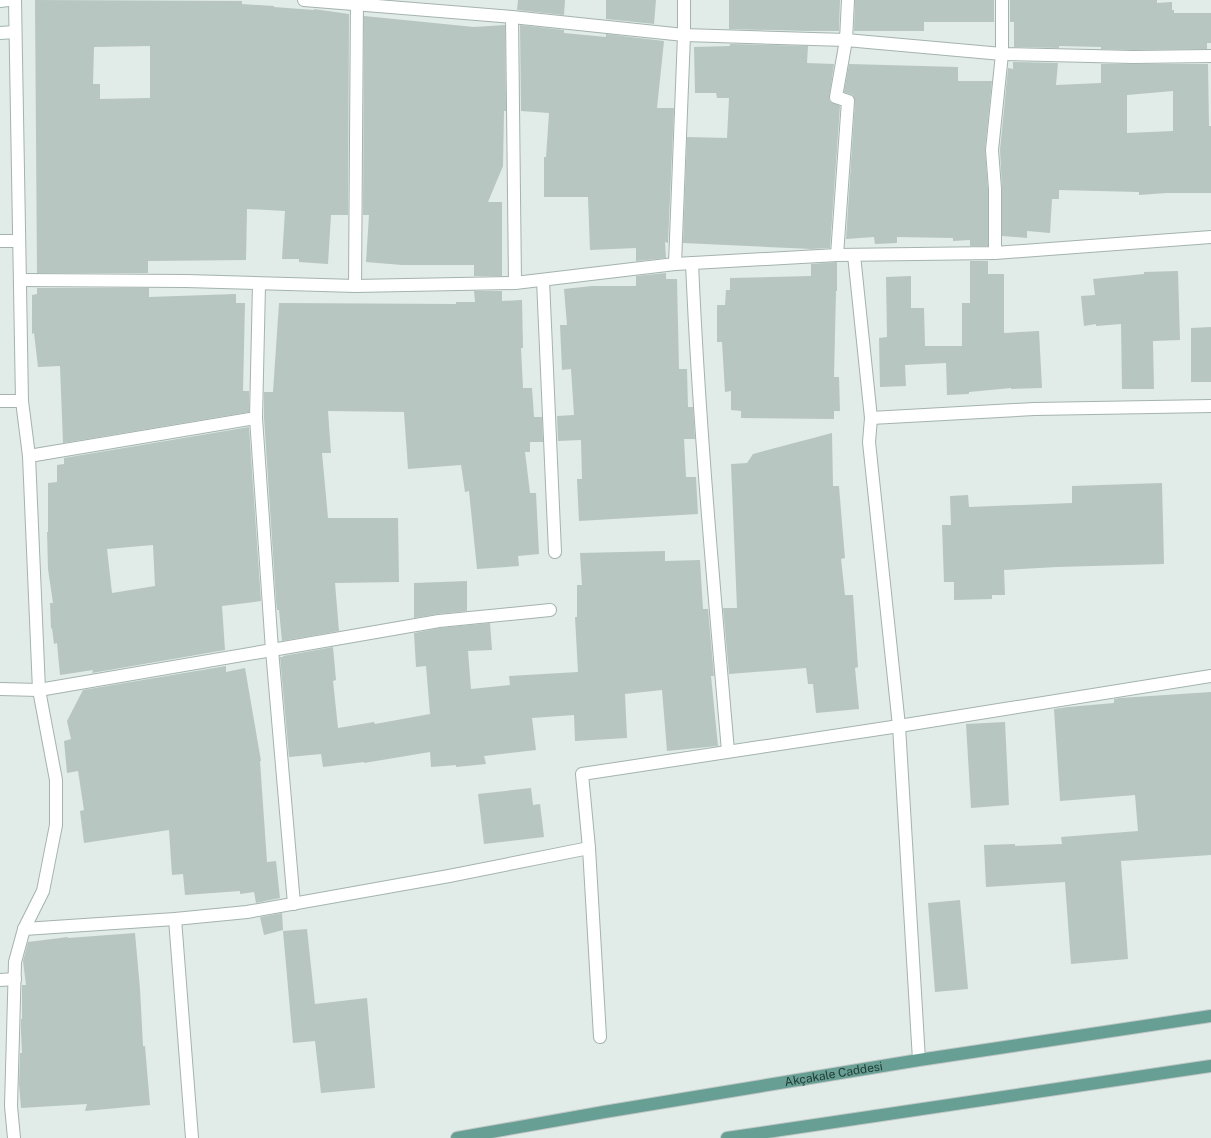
<svg xmlns="http://www.w3.org/2000/svg" width="1211" height="1138" font-family="'Public Sans',sans-serif">
  <style>
    .building { fill: #b7c6c0; fill-rule: evenodd }
    .lines { fill: none; stroke-linecap: round; stroke-linejoin: round }
    .service-casing { stroke: #a4b3ae; stroke-width: 14 }
    .minor-casing { stroke: #a4b3ae; stroke-width: 14 }
    .tertiary-casing { stroke: #a4b3ae; stroke-width: 14 }
    .secondary-casing { stroke: #a0b7b0; stroke-width: 14 }
    .primary-casing { stroke: #c1c8c7; stroke-width: 14 }
    .service { stroke: #fff; stroke-width: 12 }
    .minor { stroke: #fff; stroke-width: 12 }
    .tertiary { stroke: #fff; stroke-width: 12 }
    .secondary { stroke: #fff; stroke-width: 12 }
    .primary { stroke: #679f94; stroke-width: 12 }
    .labels { text-anchor: middle; stroke-width: 3; stroke-linejoin: round; paint-order: stroke }
    .street-label { font-size: 12px; fill: #223b36; stroke: #f1f8f5 }
  </style>
  <rect width="100%" height="100%" fill="#e1ebe7"/>
  <g class="building">
    <path d="M 35,0 L 242,1 L 242,4 L 274,6 L 274,7 L 314,10 L 314,9 L 349,14 L 348,215 L 331,215 L 328,264 L 299,262 L 299,259 L 282,259 L 285,211 L 247,209 L 246,260 L 148,261 L 148,273 L 37,273 ZM 150,46 L 150,98 L 100,99 L 100,84 L 93,84 L 94,47 Z"/>
    <path d="M 518,0 L 565,0 L 564,15 L 517,10 Z"/>
    <path d="M 606,0 L 656,0 L 654,24 L 606,19 Z"/>
    <path d="M 729,0 L 840,0 L 839,31 L 808,31 L 729,29 Z"/>
    <path d="M 855,0 L 994,0 L 994,22 L 924,22 L 924,31 L 854,31 Z"/>
    <path d="M 1010,0 L 1157,0 L 1157,3 L 1172,2 L 1172,10 L 1174,10 L 1174,13 L 1211,13 L 1211,43 L 1207,43 L 1207,49 L 1133,50 L 1101,49 L 1101,47 L 1059,46 L 1059,48 L 1014,47 L 1014,22 L 1010,22 Z"/>
    <path d="M 364,16 L 474,27 L 505,25 L 506,111 L 504,111 L 503,166 L 488,202 L 502,202 L 502,276 L 474,276 L 474,265 L 402,265 L 366,262 L 369,215 L 363,215 Z"/>
    <path d="M 520,25 L 564,30 L 564,33 L 606,37 L 606,34 L 664,41 L 657,108 L 674,108 L 668,243 L 665,242 L 666,258 L 636,261 L 636,248 L 590,250 L 588,197 L 544,197 L 544,157 L 546,157 L 549,113 L 521,111 Z"/>
    <path d="M 730,44 L 808,46 L 807,63 L 834,64 L 829,99 L 831,102 L 840,106 L 830,248 L 811,249 L 683,243 L 687,137 L 727,138 L 729,98 L 717,98 L 716,93 L 695,93 L 694,47 L 730,46 Z"/>
    <path d="M 1013,62 L 1058,63 L 1056,85 L 1101,83 L 1101,64 L 1208,64 L 1209,126 L 1211,126 L 1211,193 L 1166,193 L 1139,195 L 1139,192 L 1059,190 L 1059,199 L 1052,199 L 1050,233 L 1027,231 L 1027,238 L 1002,236 L 1002,189 L 1000,150 L 1008,68 L 1013,69 ZM 1173,91 L 1173,131 L 1127,133 L 1127,95 Z"/>
    <path d="M 849,64 L 958,67 L 958,81 L 992,81 L 985,149 L 988,189 L 988,246 L 970,246 L 970,240 L 953,241 L 953,238 L 897,237 L 897,243 L 875,244 L 874,237 L 846,239 L 855,102 L 853,95 L 844,92 Z"/>
    <path d="M 970,261 L 988,261 L 988,274 L 1004,274 L 1004,333 L 1039,331 L 1042,388 L 1011,389 L 1011,388 L 969,392 L 969,394 L 947,395 L 946,363 L 905,365 L 906,386 L 880,387 L 879,338 L 887,337 L 886,277 L 911,276 L 911,308 L 924,308 L 925,346 L 962,346 L 962,303 L 970,303 Z"/>
    <path d="M 837,262 L 837,291 L 836,291 L 834,377 L 839,377 L 840,411 L 834,411 L 834,419 L 741,418 L 741,411 L 731,410 L 731,391 L 725,392 L 722,342 L 717,342 L 717,305 L 725,305 L 726,290 L 730,290 L 730,278 L 811,276 L 811,264 Z"/>
    <path d="M 1178,271 L 1180,340 L 1153,341 L 1154,389 L 1122,389 L 1121,324 L 1096,326 L 1096,324 L 1084,326 L 1081,296 L 1095,295 L 1093,279 L 1144,274 L 1144,272 Z"/>
    <path d="M 666,273 L 666,279 L 677,279 L 679,369 L 687,369 L 688,407 L 693,407 L 695,439 L 684,439 L 686,477 L 696,477 L 698,514 L 579,521 L 577,479 L 582,479 L 581,440 L 558,441 L 557,416 L 574,415 L 571,369 L 562,370 L 560,325 L 567,325 L 564,289 L 592,286 L 636,286 L 636,276 Z"/>
    <path d="M 37,288 L 149,288 L 149,297 L 236,294 L 236,303 L 245,303 L 243,391 L 249,391 L 249,412 L 63,443 L 60,366 L 38,367 L 34,333 L 32,334 L 32,295 L 37,294 Z"/>
    <path d="M 474,291 L 502,291 L 502,301 L 522,300 L 523,348 L 521,348 L 523,388 L 532,388 L 534,417 L 542,417 L 543,442 L 530,442 L 530,452 L 525,452 L 530,493 L 536,493 L 539,554 L 518,556 L 519,566 L 477,569 L 469,491 L 465,492 L 461,465 L 408,469 L 404,412 L 328,411 L 331,453 L 322,453 L 328,518 L 398,518 L 399,582 L 335,583 L 339,631 L 282,641 L 279,610 L 277,610 L 276,600 L 264,418 L 264,392 L 273,392 L 279,303 L 456,304 L 456,302 L 475,302 Z"/>
    <path d="M 1211,327 L 1211,382 L 1191,382 L 1191,328 Z"/>
    <path d="M 249,427 L 261,601 L 222,606 L 225,650 L 92,673 L 93,670 L 60,675 L 57,643 L 54,644 L 52,628 L 51,629 L 50,603 L 53,603 L 48,569 L 47,532 L 48,532 L 48,483 L 57,482 L 57,465 L 64,464 L 64,458 ZM 153,545 L 155,586 L 112,593 L 107,549 Z"/>
    <path d="M 832,433 L 833,486 L 839,486 L 842,523 L 845,558 L 841,559 L 845,595 L 853,595 L 858,667 L 855,668 L 859,709 L 816,713 L 813,684 L 808,684 L 806,668 L 729,674 L 723,608 L 737,608 L 731,464 L 747,463 L 753,454 Z"/>
    <path d="M 1162,483 L 1164,564 L 1057,567 L 1004,570 L 1005,595 L 992,595 L 992,599 L 954,600 L 954,582 L 944,582 L 942,525 L 951,525 L 950,496 L 968,495 L 969,507 L 1072,503 L 1072,486 Z"/>
    <path d="M 665,551 L 665,561 L 700,560 L 703,609 L 708,609 L 714,676 L 711,676 L 718,746 L 667,751 L 662,690 L 625,694 L 627,738 L 575,741 L 574,715 L 532,718 L 536,750 L 484,756 L 486,764 L 456,767 L 456,765 L 431,767 L 430,752 L 364,763 L 364,762 L 323,767 L 321,754 L 289,757 L 280,657 L 283,657 L 283,656 L 333,647 L 336,680 L 333,681 L 338,728 L 374,722 L 375,724 L 430,714 L 426,666 L 416,667 L 414,633 L 440,628 L 490,623 L 492,650 L 468,651 L 471,689 L 510,685 L 509,676 L 578,672 L 575,617 L 577,617 L 577,585 L 582,585 L 580,553 Z"/>
    <path d="M 467,581 L 467,611 L 438,614 L 414,618 L 414,583 Z"/>
    <path d="M 226,666 L 226,672 L 245,668 L 261,761 L 260,761 L 267,862 L 276,861 L 280,898 L 256,903 L 254,892 L 240,894 L 240,891 L 185,895 L 183,874 L 172,875 L 169,830 L 84,843 L 80,811 L 84,810 L 78,771 L 67,773 L 64,741 L 71,739 L 67,721 L 83,690 Z"/>
    <path d="M 1211,692 L 1211,855 L 1121,861 L 1128,959 L 1071,964 L 1065,882 L 986,887 L 984,845 L 1015,844 L 1015,846 L 1062,844 L 1061,837 L 1138,831 L 1135,795 L 1060,801 L 1054,709 L 1068,707 L 1114,703 L 1114,699 L 1120,698 Z"/>
    <path d="M 1005,722 L 1009,805 L 971,808 L 966,724 Z"/>
    <path d="M 531,788 L 533,805 L 540,804 L 544,837 L 484,844 L 478,794 Z"/>
    <path d="M 960,900 L 968,989 L 935,992 L 928,903 Z"/>
    <path d="M 282,913 L 283,930 L 264,935 L 260,917 Z"/>
    <path d="M 307,929 L 315,1004 L 367,998 L 375,1088 L 321,1093 L 315,1041 L 293,1043 L 283,931 Z"/>
    <path d="M 135,933 L 140,989 L 143,1046 L 145,1046 L 150,1105 L 85,1111 L 87,1104 L 21,1108 L 19,1084 L 20,1053 L 22,1053 L 21,1032 L 21,1019 L 22,1019 L 22,985 L 26,985 L 23,961 L 28,942 L 68,937 L 68,938 Z"/>
  </g>
  <g class="lines">
    <defs>
      <g id="service">
        <path d="M 543,280 L 555,552"/>
        <path d="M 29,456 L 256,418"/>
        <path d="M 272,650 L 439,621 L 550,610"/>
      </g>
      <g id="minor">
        <path d="M 304,0 L 512,17 L 684,35 L 846,40 L 848,0"/>
        <path d="M 512,17 L 515,283"/>
        <path d="M 0,241 L 19,241"/>
        <path d="M 995,253 L 995,189 L 992,150 L 1002,54 L 1002,0"/>
        <path d="M 837,255 L 848,101 L 836,97 L 846,40 L 1002,54 L 1133,57 L 1211,56"/>
        <path d="M 854,255 L 871,418 L 869,442 L 899,726 L 919,1060"/>
        <path d="M 692,263 C 699,426 714,589 728,751"/>
        <path d="M 675,264 L 684,35 L 684,0"/>
        <path d="M 20,280 L 186,281 L 355,286 L 515,283 L 675,264 L 837,255 L 995,253 L 1211,237"/>
        <path d="M 259,284 L 256,418 L 272,650 L 294,904"/>
        <path d="M 355,286 L 357,0"/>
        <path d="M 0,401 L 22,401"/>
        <path d="M 871,418 L 1034,409 L 1211,406"/>
        <path d="M 0,689 L 39,690 L 272,650"/>
        <path d="M 175,919 L 192,1138"/>
        <path d="M 24,929 L 175,919 L 247,912 L 449,876 L 589,848"/>
        <path d="M 0,980 L 15,979"/>
        <path d="M 600,1037 L 589,848 L 582,774 L 899,726 L 1211,676"/>
      </g>
      <path id="tertiary" d="M 14,1138 L 11,1106 L 15,962 L 24,929 L 43,891 L 56,825 L 56,780 L 39,690 L 29,456 L 22,401 L 15,0"/>
      <g id="secondary">
        <path d="M 0,1 L 8,0"/>
        <path d="M 0,33 L 15,32"/>
      </g>
      <g id="primary">
        <path id="s1" d="M 457,1138 L 604,1112 L 919,1060 L 1211,1016"/>
        <path d="M 727,1138 L 1211,1066"/>
      </g>
    </defs>
    <use href="#service" class="service-casing"/>
    <use href="#minor" class="minor-casing"/>
    <use href="#tertiary" class="tertiary-casing"/>
    <use href="#secondary" class="secondary-casing"/>
    <use href="#primary" class="primary-casing"/>
    <use href="#service" class="service"/>
    <use href="#minor" class="minor"/>
    <use href="#tertiary" class="tertiary"/>
    <use href="#secondary" class="secondary"/>
    <use href="#primary" class="primary"/>
  </g>
  <g class="labels">
    <g class="street-label">
      <text dy="4" stroke="none"><textPath href="#s1" startOffset="382">Akçakale Caddesi</textPath></text>
    </g>
  </g>
</svg>
